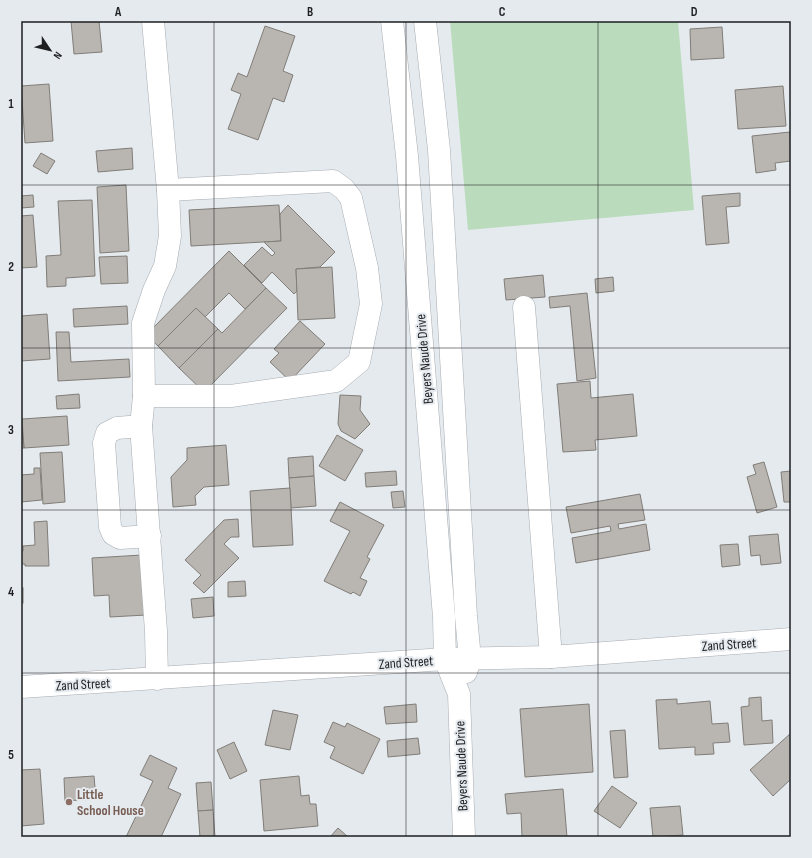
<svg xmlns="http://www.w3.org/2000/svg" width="812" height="858" font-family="'Sofia Sans Condensed',sans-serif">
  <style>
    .green { fill: #badcbc }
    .building { fill: #b9b5b0; stroke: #817d78 }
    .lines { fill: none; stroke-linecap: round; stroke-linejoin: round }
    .minor-casing { stroke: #a7acb1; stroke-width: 23 }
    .minor { stroke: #fff; stroke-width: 22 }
    .grid { fill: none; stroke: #1d1f21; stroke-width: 1; stroke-opacity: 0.55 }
    .education-dot { fill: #8d6e63; stroke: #e5eaef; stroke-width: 1.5 }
    .labels { text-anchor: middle; stroke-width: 4; stroke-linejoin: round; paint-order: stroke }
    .street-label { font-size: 14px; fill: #1d1f21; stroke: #e5eaef }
    .education-label { font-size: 14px; font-weight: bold; fill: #785e54; stroke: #e5eaef; text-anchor: start }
    .neatline { fill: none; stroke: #1d1f21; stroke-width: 1.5 }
    .grid-label { font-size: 13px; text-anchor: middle; font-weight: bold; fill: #1d1f21 }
  </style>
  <rect width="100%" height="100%" fill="#e5eaef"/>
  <path class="green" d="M 450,21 L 678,21 L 694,210 L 468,230 Z"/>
  <g class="building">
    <path d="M 71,21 L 99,21 L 102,52 L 74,54 Z"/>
    <path d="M 265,26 L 295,36 L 283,71 L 293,75 L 284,102 L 273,98 L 258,140 L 228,129 L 241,94 L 231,90 L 238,73 L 247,77 Z"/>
    <path d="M 722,27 L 724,58 L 691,60 L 690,29 Z"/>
    <path d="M 49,84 L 53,141 L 25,143 L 21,86 Z"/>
    <path d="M 783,86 L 786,126 L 738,129 L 735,90 Z"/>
    <path d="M 790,132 L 791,161 L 775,163 L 776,170 L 756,173 L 752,136 Z"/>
    <path d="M 132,148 L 133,169 L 98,172 L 96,151 Z"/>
    <path d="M 41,153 L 55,161 L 47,174 L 33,166 Z"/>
    <path d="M 126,185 L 129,251 L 100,253 L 97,187 Z"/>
    <path d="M 740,193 L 740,206 L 726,207 L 729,243 L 706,245 L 702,196 Z"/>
    <path d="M 33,195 L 34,207 L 21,208 L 21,196 Z"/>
    <path d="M 92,200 L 95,276 L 66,278 L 66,286 L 47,287 L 46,256 L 61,255 L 58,201 Z"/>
    <path d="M 279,205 L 281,241 L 191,246 L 189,210 Z"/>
    <path d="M 288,205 L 335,252 L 320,267 L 296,269 L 297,291 L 294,294 L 272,272 L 262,283 L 244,265 L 262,247 L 272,256 L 275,253 L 264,242 L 281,241 L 280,214 Z"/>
    <path d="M 33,215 L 37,267 L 21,268 L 21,216 Z"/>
    <path d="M 229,251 L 266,288 L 245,309 L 229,293 L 205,317 L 196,308 L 158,346 L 146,335 Z"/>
    <path d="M 127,256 L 128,283 L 101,284 L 99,257 Z"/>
    <path d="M 332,267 L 335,318 L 298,320 L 296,269 Z"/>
    <path d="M 543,275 L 545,297 L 506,300 L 504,279 Z"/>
    <path d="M 613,277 L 614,291 L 596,293 L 595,279 Z"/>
    <path d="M 266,288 L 287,308 L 204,392 L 179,368 L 218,329 L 222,333 Z"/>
    <path d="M 587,293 L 596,378 L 577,381 L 570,306 L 550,308 L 549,297 Z"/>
    <path d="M 127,306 L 128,324 L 74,327 L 73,309 Z"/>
    <path d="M 196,308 L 218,329 L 179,368 L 158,346 Z"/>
    <path d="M 47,314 L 50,359 L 21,361 L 21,316 Z"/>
    <path d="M 300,321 L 325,344 L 290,381 L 270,362 L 279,353 L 274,349 Z"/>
    <path d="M 56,332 L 69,332 L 71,362 L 129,359 L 130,377 L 58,381 Z"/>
    <path d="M 590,381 L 591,398 L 633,394 L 637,436 L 595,440 L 596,450 L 563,452 L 557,384 Z"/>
    <path d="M 79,394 L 80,408 L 57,409 L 56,396 Z"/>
    <path d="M 340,395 L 361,396 L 360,410 L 370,424 L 355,439 L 341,431 L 338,424 Z"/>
    <path d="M 67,416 L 69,445 L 24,448 L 22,419 Z"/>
    <path d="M 21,419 L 24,448 L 21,448 Z"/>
    <path d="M 337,435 L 363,450 L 345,481 L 319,466 Z"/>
    <path d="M 226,445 L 229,485 L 204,487 L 195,496 L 196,505 L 173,507 L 171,477 L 187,460 L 187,448 Z"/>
    <path d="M 62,452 L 65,502 L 43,504 L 40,453 Z"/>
    <path d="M 313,456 L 314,476 L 289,478 L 288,458 Z"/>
    <path d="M 764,462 L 777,507 L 757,513 L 747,477 L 756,474 L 753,465 Z"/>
    <path d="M 34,468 L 40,468 L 42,500 L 21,502 L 21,475 L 34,474 Z"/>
    <path d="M 396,471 L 397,485 L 366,487 L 365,473 Z"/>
    <path d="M 791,471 L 791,502 L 784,502 L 781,472 Z"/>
    <path d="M 314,476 L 316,506 L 291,508 L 289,478 Z"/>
    <path d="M 290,488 L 293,545 L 253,547 L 250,491 Z"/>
    <path d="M 403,491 L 405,507 L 393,508 L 391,492 Z"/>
    <path d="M 640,494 L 645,520 L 618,524 L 619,529 L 646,524 L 650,550 L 576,563 L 572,538 L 611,531 L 610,526 L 571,533 L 566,507 Z"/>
    <path d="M 340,502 L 384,525 L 367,557 L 370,559 L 360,578 L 367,581 L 360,596 L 353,592 L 351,594 L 324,581 L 350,531 L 330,521 Z"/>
    <path d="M 238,519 L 239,537 L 231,537 L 224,544 L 239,558 L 204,593 L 193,583 L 201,575 L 185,560 L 224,520 Z"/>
    <path d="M 47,521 L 49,566 L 25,566 L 25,564 L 21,564 L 21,551 L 23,551 L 23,546 L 35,545 L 34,522 Z"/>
    <path d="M 778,534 L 781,563 L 761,565 L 760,555 L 751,556 L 749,536 Z"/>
    <path d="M 738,544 L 740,565 L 722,567 L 720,545 Z"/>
    <path d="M 142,555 L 146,615 L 110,617 L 109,595 L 94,596 L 92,558 Z"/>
    <path d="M 245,581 L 246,596 L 228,597 L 228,582 Z"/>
    <rect x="21" y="588" width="2" height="15"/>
    <path d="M 213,597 L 214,616 L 193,618 L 191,599 Z"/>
    <path d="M 761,697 L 762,721 L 772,720 L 773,743 L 744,745 L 741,707 L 749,706 L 749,698 Z"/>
    <path d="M 677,699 L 677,704 L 710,701 L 712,724 L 728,723 L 730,742 L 713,743 L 714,754 L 695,755 L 695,747 L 659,749 L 656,700 Z"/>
    <path d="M 416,704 L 417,722 L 386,724 L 384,707 Z"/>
    <path d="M 589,704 L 593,772 L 525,777 L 520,709 Z"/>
    <path d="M 273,710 L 298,715 L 290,750 L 265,745 Z"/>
    <path d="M 333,722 L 345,727 L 347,723 L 380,739 L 363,774 L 330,758 L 335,747 L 324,742 Z"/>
    <path d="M 625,730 L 628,777 L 614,778 L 610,731 Z"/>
    <path d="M 791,733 L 791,779 L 773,796 L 750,770 Z"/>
    <path d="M 418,738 L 420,754 L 388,757 L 387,741 Z"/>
    <path d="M 234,742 L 247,771 L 230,779 L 217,750 Z"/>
    <path d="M 150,755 L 177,768 L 168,788 L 181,794 L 161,837 L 126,837 L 153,781 L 140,775 Z"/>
    <path d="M 40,769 L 44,824 L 21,826 L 21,770 Z"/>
    <path d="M 94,776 L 96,799 L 65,801 L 64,778 Z"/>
    <path d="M 299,776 L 301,796 L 309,795 L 310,804 L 316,804 L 318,826 L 264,831 L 260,780 Z"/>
    <path d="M 211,782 L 213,810 L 198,811 L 196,783 Z"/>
    <path d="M 612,786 L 637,803 L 620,828 L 594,811 Z"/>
    <path d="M 563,789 L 567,837 L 522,837 L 521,813 L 507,814 L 505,794 Z"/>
    <path d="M 680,806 L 683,835 L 653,837 L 650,808 Z"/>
    <path d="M 213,810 L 215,837 L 200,837 L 198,811 Z"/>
    <path d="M 338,828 L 348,837 L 330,837 Z"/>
  </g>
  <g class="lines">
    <defs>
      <g id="minor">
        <path d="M 153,21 L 168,190 L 170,236 L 165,266 L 154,290 L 143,323 L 144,396 L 141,426 L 156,631 L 157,679"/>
        <path d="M 392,21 L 407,156 L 444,617 L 445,659 L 459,694 L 464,837"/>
        <path d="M 425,21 L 439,150 L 466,616 L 470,659 L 466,672"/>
        <path d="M 524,307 L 551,657"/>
        <path d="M 144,396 L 231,396 L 336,381 L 359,362 L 371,304 L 367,268 L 351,198 L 344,189 L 333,181 L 168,190"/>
        <path d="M 141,426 L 117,428 L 107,433 L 104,443 L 110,527 L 113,534 L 120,538 L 150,536"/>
        <path d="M 21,687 L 445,659 L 551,657 L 791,639"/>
      </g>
    </defs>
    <use href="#minor" class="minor-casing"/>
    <use href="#minor" class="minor"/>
  </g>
  <path class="grid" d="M 214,21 L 214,837M 406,21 L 406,837M 598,21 L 598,837M 21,185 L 791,185M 21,348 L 791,348M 21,510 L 791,510M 21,673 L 791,673"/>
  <circle class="education-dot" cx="69" cy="802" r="4"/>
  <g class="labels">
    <g class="street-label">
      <text transform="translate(424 359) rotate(-95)" y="5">Beyers Naude Drive</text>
      <text transform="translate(729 644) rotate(-4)" y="5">Zand Street</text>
      <text transform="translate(406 662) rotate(-4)" y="5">Zand Street</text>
      <text transform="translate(83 684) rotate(-3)" y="5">Zand Street</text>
      <text transform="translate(461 766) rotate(-92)" y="5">Beyers Naude Drive</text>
    </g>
    <g class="education-label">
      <text x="77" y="799">Little<tspan x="77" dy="16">School House</tspan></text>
    </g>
  </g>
  <rect width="812" height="858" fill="none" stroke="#e5eaef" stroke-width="44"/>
  <g transform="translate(50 50) rotate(125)" stroke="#e5eaef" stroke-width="3" paint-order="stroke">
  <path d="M0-3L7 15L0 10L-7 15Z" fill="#1d1f21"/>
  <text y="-6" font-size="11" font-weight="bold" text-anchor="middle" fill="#1d1f21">N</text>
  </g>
  <rect x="22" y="22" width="768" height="814" class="neatline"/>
  <g class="grid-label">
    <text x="118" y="16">A</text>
    <text x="310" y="16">B</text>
    <text x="502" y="16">C</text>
    <text x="694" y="16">D</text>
    <text x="11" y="108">1</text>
    <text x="11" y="271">2</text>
    <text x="11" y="434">3</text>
    <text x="11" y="596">4</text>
    <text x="11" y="759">5</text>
  </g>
</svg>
